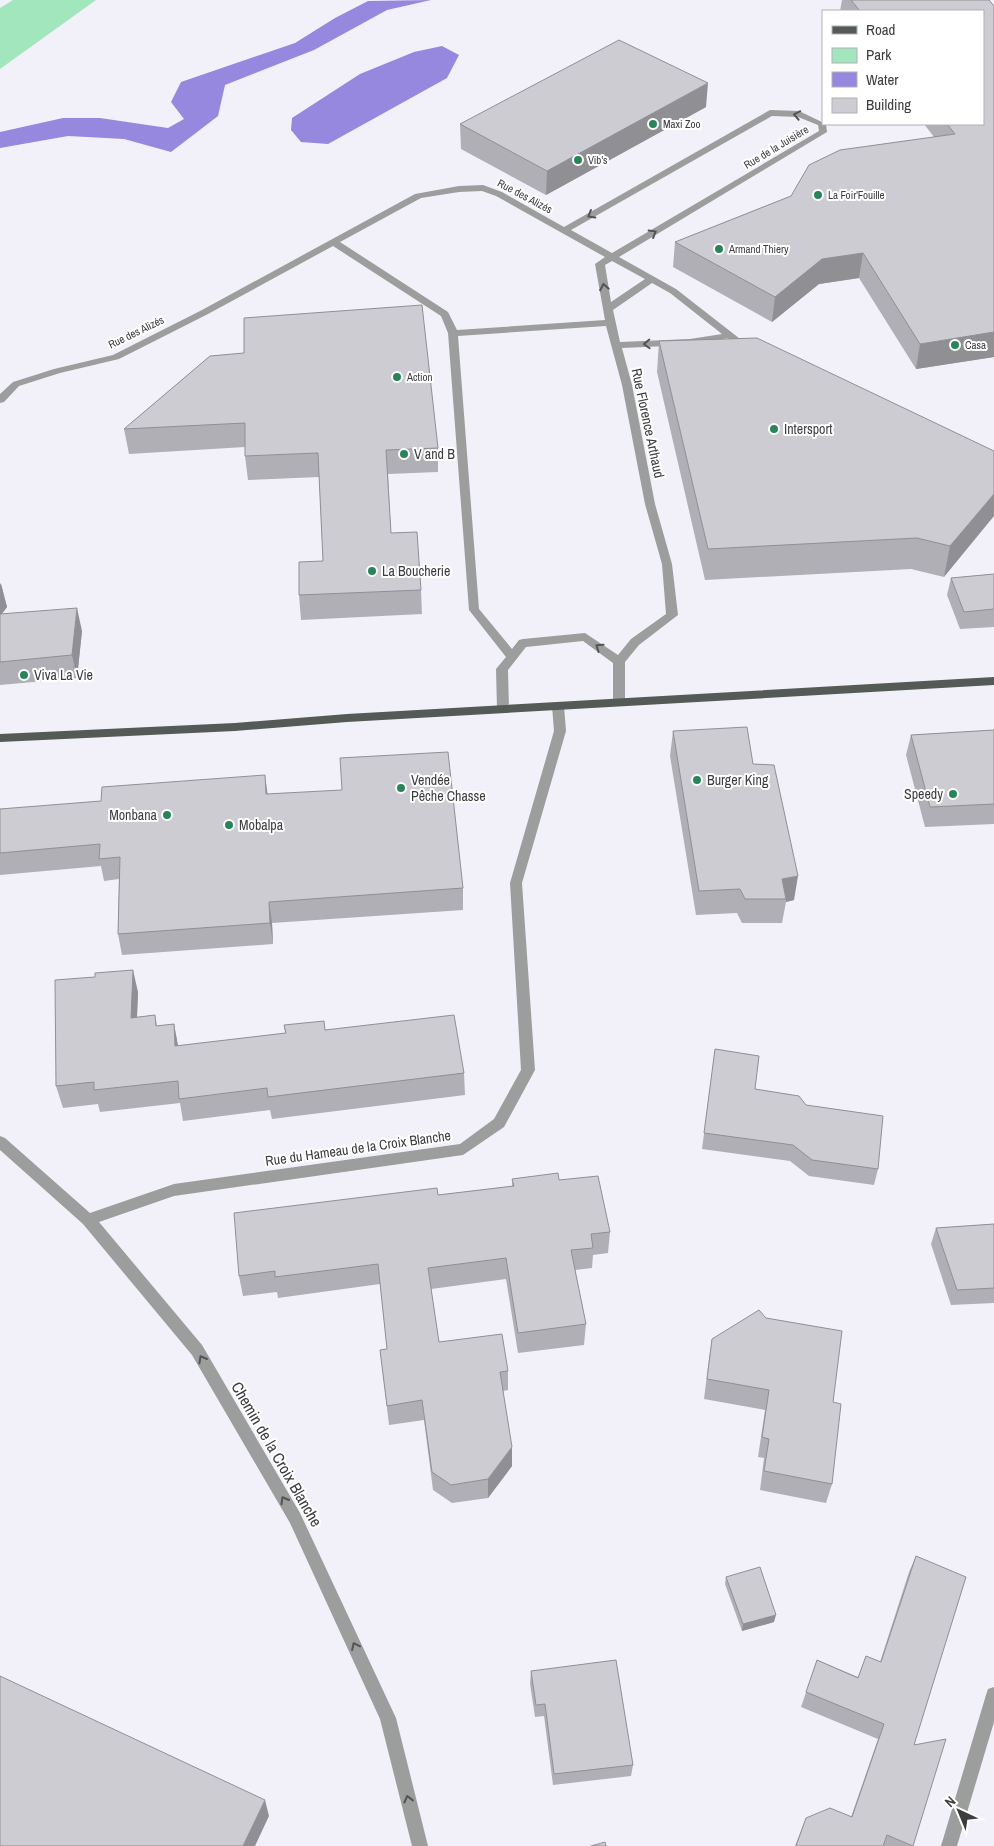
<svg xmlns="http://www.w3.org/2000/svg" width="994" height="1846" font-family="'Archivo Narrow',sans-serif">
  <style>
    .green { fill: #a2e6be }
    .water { fill: #9588de }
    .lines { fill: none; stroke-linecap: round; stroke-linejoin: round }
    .minor { fill: #9b9e9c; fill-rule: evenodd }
    .major { fill: #545a56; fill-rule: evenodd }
    .wall { fill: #b0afb5 }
    .shaded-wall { fill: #908f94 }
    .building { fill: #cdccd3; stroke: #908f94 }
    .oneway { stroke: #545456 }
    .poi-dot { fill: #2b8459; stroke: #fff; stroke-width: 2 }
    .labels { text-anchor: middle; stroke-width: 4; stroke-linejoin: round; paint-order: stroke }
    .far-poi-label { font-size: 11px; fill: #3d3c3f; stroke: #fff; text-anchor: start }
    .far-street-label { font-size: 11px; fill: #3d3c3f; stroke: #fff }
    .street-label { font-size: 14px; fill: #3d3c3f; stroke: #fff }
    .poi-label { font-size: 14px; fill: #3d3c3f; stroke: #fff; text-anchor: start }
    .near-street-label { font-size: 16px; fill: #3d3c3f; stroke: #fff }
  </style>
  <rect width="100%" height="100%" fill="#f2f1f9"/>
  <path class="green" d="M 13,0 L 96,0 L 0,69 L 0,8 Z"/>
  <g class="water">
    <path d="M 431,0 L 387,10 L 314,50 L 225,85 L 218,116 L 171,152 L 124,139 L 68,136 L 0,148 L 0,132 L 63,118 L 100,118 L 168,128 L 184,119 L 171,102 L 181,82 L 295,43 L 335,18 L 368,1 Z"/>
    <path d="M 442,46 L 459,55 L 447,78 L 328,144 L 301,142 L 291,130 L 292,118 L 360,74 L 414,52 Z"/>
  </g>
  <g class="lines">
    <g class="minor">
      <path d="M 770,110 L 799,111 L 826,124 L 827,132 L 619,257 L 676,289 L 753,349 L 751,351 L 745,351 L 728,338 L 690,345 L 622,348 L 632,385 L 655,504 L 672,564 L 678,615 L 639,645 L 625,662 L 625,702 L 623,705 L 615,705 L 613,702 L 613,663 L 583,641 L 526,647 L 508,670 L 509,709 L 503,713 L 499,712 L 497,709 L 496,669 L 506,657 L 469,610 L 448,333 L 441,316 L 333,246 L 208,314 L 119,359 L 60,373 L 19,386 L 4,402 L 0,403 L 0,394 L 13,382 L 54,369 L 113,355 L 202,310 L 415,194 L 459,186 L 483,185 L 502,192 L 564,227 ZM 772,116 L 798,117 L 818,125 L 819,131 L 612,253 L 571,230 ZM 482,191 L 496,196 L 605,257 L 595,264 L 605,320 L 457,330 L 448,312 L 340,242 L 421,198 L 459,192 ZM 612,261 L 645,279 L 611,302 L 605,265 ZM 652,283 L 670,293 L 722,334 L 690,339 L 620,342 L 613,310 ZM 606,326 L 622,385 L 645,504 L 662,564 L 666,614 L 631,639 L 618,655 L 585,633 L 523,639 L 519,640 L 512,649 L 479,609 L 458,336 Z"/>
      <path d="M 558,702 L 564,706 L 566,731 L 522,883 L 535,1070 L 504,1127 L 463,1155 L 174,1196 L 99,1222 L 202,1345 L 300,1513 L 396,1718 L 428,1846 L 412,1846 L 380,1719 L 290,1523 L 192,1355 L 83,1224 L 0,1150 L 0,1136 L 5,1138 L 90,1213 L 174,1184 L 460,1144 L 494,1119 L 521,1070 L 510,883 L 554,731 L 552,706 Z"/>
      <path d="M 994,1687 L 994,1722 L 957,1846 L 941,1846 L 986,1695 L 988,1689 Z"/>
    </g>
    <path class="major" d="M 994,677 L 994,685 L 347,722 L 235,731 L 0,742 L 0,734 L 235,723 L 347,714 Z"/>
  </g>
  <g class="wall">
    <path d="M 842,0 L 989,0 L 994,6 L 994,357 L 916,369 L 859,278 L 819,284 L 772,322 L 673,267 L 675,242 L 791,196 L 934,137 L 924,124 L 983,124 L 983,11 L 840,11 Z"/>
    <path d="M 706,107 L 546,195 L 461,149 L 460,124 Z"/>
    <path d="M 659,341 L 994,451 L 944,577 L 911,569 L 705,580 L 657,372 Z"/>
    <path d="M 210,356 L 438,448 L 438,472 L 388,474 L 391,533 L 421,590 L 422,614 L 301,620 L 299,595 L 323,561 L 319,477 L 248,480 L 245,456 L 245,447 L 129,454 L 124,429 Z"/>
    <path d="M 994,574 L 994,627 L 960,629 L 947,595 L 951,578 Z"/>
    <path d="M 0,583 L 1,584 L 7,607 L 2,614 L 82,631 L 77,678 L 0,685 Z"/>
    <path d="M 994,730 L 994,824 L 925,827 L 906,755 L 911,735 Z"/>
    <path d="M 673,731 L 753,764 L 794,900 L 786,902 L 782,923 L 742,923 L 737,913 L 696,915 L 670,756 Z"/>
    <path d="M 267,794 L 463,888 L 463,910 L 272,923 L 273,944 L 122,955 L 118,934 L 119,879 L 104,881 L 101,866 L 0,875 L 0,809 Z"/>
    <path d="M 95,977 L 138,992 L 137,1017 L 155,1015 L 157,1026 L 174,1024 L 178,1046 L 285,1033 L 284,1025 L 325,1030 L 464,1073 L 465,1095 L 272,1119 L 270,1110 L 183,1121 L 180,1103 L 100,1112 L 98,1104 L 63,1108 L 56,1086 Z"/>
    <path d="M 715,1049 L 755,1089 L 806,1105 L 878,1169 L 874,1185 L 809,1176 L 790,1161 L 702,1149 Z"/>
    <path d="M 512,1179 L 559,1180 L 610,1232 L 608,1253 L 593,1255 L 592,1268 L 575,1270 L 586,1324 L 584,1345 L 518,1353 L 506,1279 L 431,1289 L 439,1342 L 508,1371 L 508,1390 L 503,1391 L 512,1466 L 488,1498 L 452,1503 L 433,1490 L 424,1420 L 389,1425 L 380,1350 L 387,1349 L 380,1284 L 278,1298 L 277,1292 L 243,1296 L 239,1276 L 438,1195 L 512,1186 Z"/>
    <path d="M 994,1224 L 994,1303 L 951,1305 L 931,1244 L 936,1228 Z"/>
    <path d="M 712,1339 L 833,1402 L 832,1484 L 826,1503 L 760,1490 L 764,1458 L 758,1457 L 765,1410 L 704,1399 L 709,1359 Z"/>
    <path d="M 916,1556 L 913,1846 L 795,1846 L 806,1818 L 851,1817 L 878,1739 L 801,1707 L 817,1660 L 858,1677 L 866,1656 L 880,1662 L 909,1572 Z"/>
    <path d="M 726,1577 L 774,1622 L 742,1631 L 725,1584 Z"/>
    <path d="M 531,1671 L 633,1765 L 631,1776 L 553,1785 L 544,1716 L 535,1717 L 530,1684 Z"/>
  </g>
  <g class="shaded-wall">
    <path d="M 708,83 L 706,107 L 546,195 L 547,171 Z"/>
    <path d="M 863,253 L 859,278 L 819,284 L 772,322 L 775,297 L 822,259 Z"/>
    <path d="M 994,332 L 994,357 L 916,369 L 920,344 Z"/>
    <path d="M 994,494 L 994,516 L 944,577 L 950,546 Z"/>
    <path d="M 1,584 L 7,607 L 0,616 L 0,585 Z"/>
    <path d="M 77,608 L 82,631 L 77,678 L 72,655 Z"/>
    <path d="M 265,775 L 268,797 L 266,794 Z"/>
    <path d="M 798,876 L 794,900 L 786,902 L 786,899 L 782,879 Z"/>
    <path d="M 269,902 L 272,923 L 273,944 L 270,923 Z"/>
    <path d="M 133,970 L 138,992 L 136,1040 L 131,1018 Z"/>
    <path d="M 174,1024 L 178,1046 L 175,1046 Z"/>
    <path d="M 512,1447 L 512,1466 L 488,1498 L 488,1479 Z"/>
    <path d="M 776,1615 L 774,1622 L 742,1631 L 743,1624 Z"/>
    <path d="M 265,1800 L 269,1816 L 255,1846 L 243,1846 Z"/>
  </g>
  <g class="building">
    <path d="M 851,0 L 989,0 L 994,6 L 994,332 L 920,344 L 863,253 L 822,259 L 775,297 L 675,242 L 791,196 L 809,165 L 840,150 L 955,134 L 947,124 L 983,124 L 983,11 L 860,11 Z"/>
    <path d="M 619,40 L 708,83 L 547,171 L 460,124 Z"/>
    <path d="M 422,305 L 438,448 L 386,450 L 391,533 L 417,532 L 421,590 L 299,595 L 299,562 L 323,561 L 318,453 L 245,456 L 245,423 L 124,429 L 210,356 L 244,353 L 244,318 Z"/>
    <path d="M 757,338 L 994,451 L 994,494 L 950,546 L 917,538 L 708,549 L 659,341 Z"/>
    <path d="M 994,574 L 994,609 L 964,612 L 951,578 Z"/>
    <path d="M 77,608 L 72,655 L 0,662 L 0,614 Z"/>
    <path d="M 747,727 L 753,764 L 774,765 L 798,876 L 782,879 L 786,899 L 745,899 L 740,889 L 699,891 L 673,731 Z"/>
    <path d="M 994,730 L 994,804 L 930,807 L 911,735 Z"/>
    <path d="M 448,752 L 463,888 L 269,902 L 270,923 L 118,934 L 120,857 L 99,859 L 100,844 L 0,853 L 0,809 L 101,801 L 102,787 L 265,775 L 266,794 L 342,790 L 340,758 Z"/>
    <path d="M 133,970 L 131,1018 L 155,1015 L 156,1026 L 174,1024 L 175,1046 L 286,1033 L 284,1025 L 324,1021 L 325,1030 L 454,1015 L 464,1073 L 268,1097 L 267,1088 L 179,1099 L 178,1081 L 94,1090 L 94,1082 L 56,1086 L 55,980 L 95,977 L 95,973 Z"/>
    <path d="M 715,1049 L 759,1056 L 755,1089 L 799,1096 L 806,1105 L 883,1116 L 878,1169 L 812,1160 L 793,1145 L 704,1133 Z"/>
    <path d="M 558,1173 L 559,1180 L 598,1176 L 610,1232 L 591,1234 L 593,1248 L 571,1250 L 586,1324 L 518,1333 L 506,1258 L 428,1268 L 439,1342 L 502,1334 L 508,1371 L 500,1372 L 512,1447 L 488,1479 L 451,1485 L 432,1472 L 422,1400 L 387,1406 L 380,1350 L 387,1349 L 378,1264 L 275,1277 L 275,1271 L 239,1276 L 234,1213 L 437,1188 L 438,1195 L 514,1186 L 512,1179 Z"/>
    <path d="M 994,1224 L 994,1288 L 957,1290 L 936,1228 Z"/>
    <path d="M 759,1310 L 766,1318 L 842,1331 L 833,1402 L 841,1404 L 832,1484 L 764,1471 L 769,1439 L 762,1437 L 769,1390 L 707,1379 L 712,1339 Z"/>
    <path d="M 916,1556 L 966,1577 L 914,1745 L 946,1739 L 913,1846 L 887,1835 L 883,1846 L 796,1846 L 806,1818 L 830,1808 L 852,1817 L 884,1724 L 806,1692 L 817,1660 L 858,1678 L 866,1656 L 881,1662 Z"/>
    <path d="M 760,1567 L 776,1615 L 743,1624 L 726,1577 Z"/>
    <path d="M 616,1660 L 633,1765 L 554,1774 L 545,1704 L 536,1705 L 531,1671 Z"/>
    <path d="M 0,1676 L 265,1800 L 243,1846 L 0,1846 Z"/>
    <path d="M 605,1842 L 606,1846 L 591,1846 Z"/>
  </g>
  <defs><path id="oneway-chevron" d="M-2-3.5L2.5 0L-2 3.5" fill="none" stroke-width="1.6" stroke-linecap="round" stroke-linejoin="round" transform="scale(1.25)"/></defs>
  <g class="oneway">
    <use href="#oneway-chevron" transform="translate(797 115) rotate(-169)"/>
    <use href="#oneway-chevron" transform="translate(591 215) rotate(150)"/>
    <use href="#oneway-chevron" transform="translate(653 233) rotate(-31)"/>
    <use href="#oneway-chevron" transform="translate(604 287) rotate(-100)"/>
    <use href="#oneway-chevron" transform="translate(647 344) rotate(178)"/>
    <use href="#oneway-chevron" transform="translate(599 647) rotate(-145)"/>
    <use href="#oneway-chevron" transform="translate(202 1359) rotate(-120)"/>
    <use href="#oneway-chevron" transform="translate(284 1500) rotate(-120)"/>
    <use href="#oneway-chevron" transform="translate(355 1646) rotate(-115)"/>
    <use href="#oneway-chevron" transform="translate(408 1799) rotate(-104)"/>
  </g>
  <g class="poi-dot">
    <circle cx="653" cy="124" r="5"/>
    <circle cx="578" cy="160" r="5"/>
    <circle cx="818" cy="195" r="5"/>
    <circle cx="719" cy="249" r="5"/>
    <circle cx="955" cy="345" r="5"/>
    <circle cx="397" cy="377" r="5"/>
    <circle cx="774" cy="429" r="5"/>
    <circle cx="404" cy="454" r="5"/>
    <circle cx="372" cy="571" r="5"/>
    <circle cx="24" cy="675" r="5"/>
    <circle cx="697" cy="780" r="5"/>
    <circle cx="401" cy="788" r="5"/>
    <circle cx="953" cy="794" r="5"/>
    <circle cx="167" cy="815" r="5"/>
    <circle cx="229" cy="825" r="5"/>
  </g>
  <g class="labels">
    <g class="far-poi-label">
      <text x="663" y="128">Maxi Zoo</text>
      <text x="588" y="164">Vib's</text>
      <text x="828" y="199">La Foir'Fouille</text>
      <text x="729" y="253">Armand Thiery</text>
      <text x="965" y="349">Casa</text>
      <text x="407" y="381">Action</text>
    </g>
    <g class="far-street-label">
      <text transform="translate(776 147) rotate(-31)" y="4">Rue de la Juisière</text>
      <text transform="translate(525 196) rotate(28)" y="4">Rue des Alizés</text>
      <text transform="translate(136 332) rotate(-26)" y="4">Rue des Alizés</text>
    </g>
    <g class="street-label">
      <text transform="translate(648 423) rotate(78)" y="5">Rue Florence Arthaud</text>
      <text transform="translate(358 1148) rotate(-8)" y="5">Rue du Hameau de la Croix Blanche</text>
    </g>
    <g class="poi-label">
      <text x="784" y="434">Intersport</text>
      <text x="414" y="459">V and B</text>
      <text x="382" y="576">La Boucherie</text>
      <text x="34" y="680">Viva La Vie</text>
      <text x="411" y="785">Vendée<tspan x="411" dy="16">Pêche Chasse</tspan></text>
      <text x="707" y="785">Burger King</text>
      <text x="943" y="799" text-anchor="end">Speedy</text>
      <text x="157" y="820" text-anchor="end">Monbana</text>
      <text x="239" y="830">Mobalpa</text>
    </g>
    <g class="near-street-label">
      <text transform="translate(277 1454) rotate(60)" y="6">Chemin de la Croix Blanche</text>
    </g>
  </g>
  <rect x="822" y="10" width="162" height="115" fill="#ffffff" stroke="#b1b1b2"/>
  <rect x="832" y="26" width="25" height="8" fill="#545a56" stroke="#b1b1b2"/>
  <text x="866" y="35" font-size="15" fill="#3d3c3f">Road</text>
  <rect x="832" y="48" width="25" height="15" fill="#a2e6be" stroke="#b1b1b2"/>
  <text x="866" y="60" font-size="15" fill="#3d3c3f">Park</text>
  <rect x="832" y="72" width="25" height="15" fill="#9588de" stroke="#b1b1b2"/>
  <text x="866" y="85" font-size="15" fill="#3d3c3f">Water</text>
  <rect x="832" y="98" width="25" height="15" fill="#cdccd3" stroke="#b1b1b2"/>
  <text x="866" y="110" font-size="15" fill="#3d3c3f">Building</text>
  <g transform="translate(959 1811) rotate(316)" stroke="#ffffff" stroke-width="4" paint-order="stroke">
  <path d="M0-4L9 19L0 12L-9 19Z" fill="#3d3c3f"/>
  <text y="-8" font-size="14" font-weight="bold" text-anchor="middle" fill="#3d3c3f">N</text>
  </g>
</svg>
